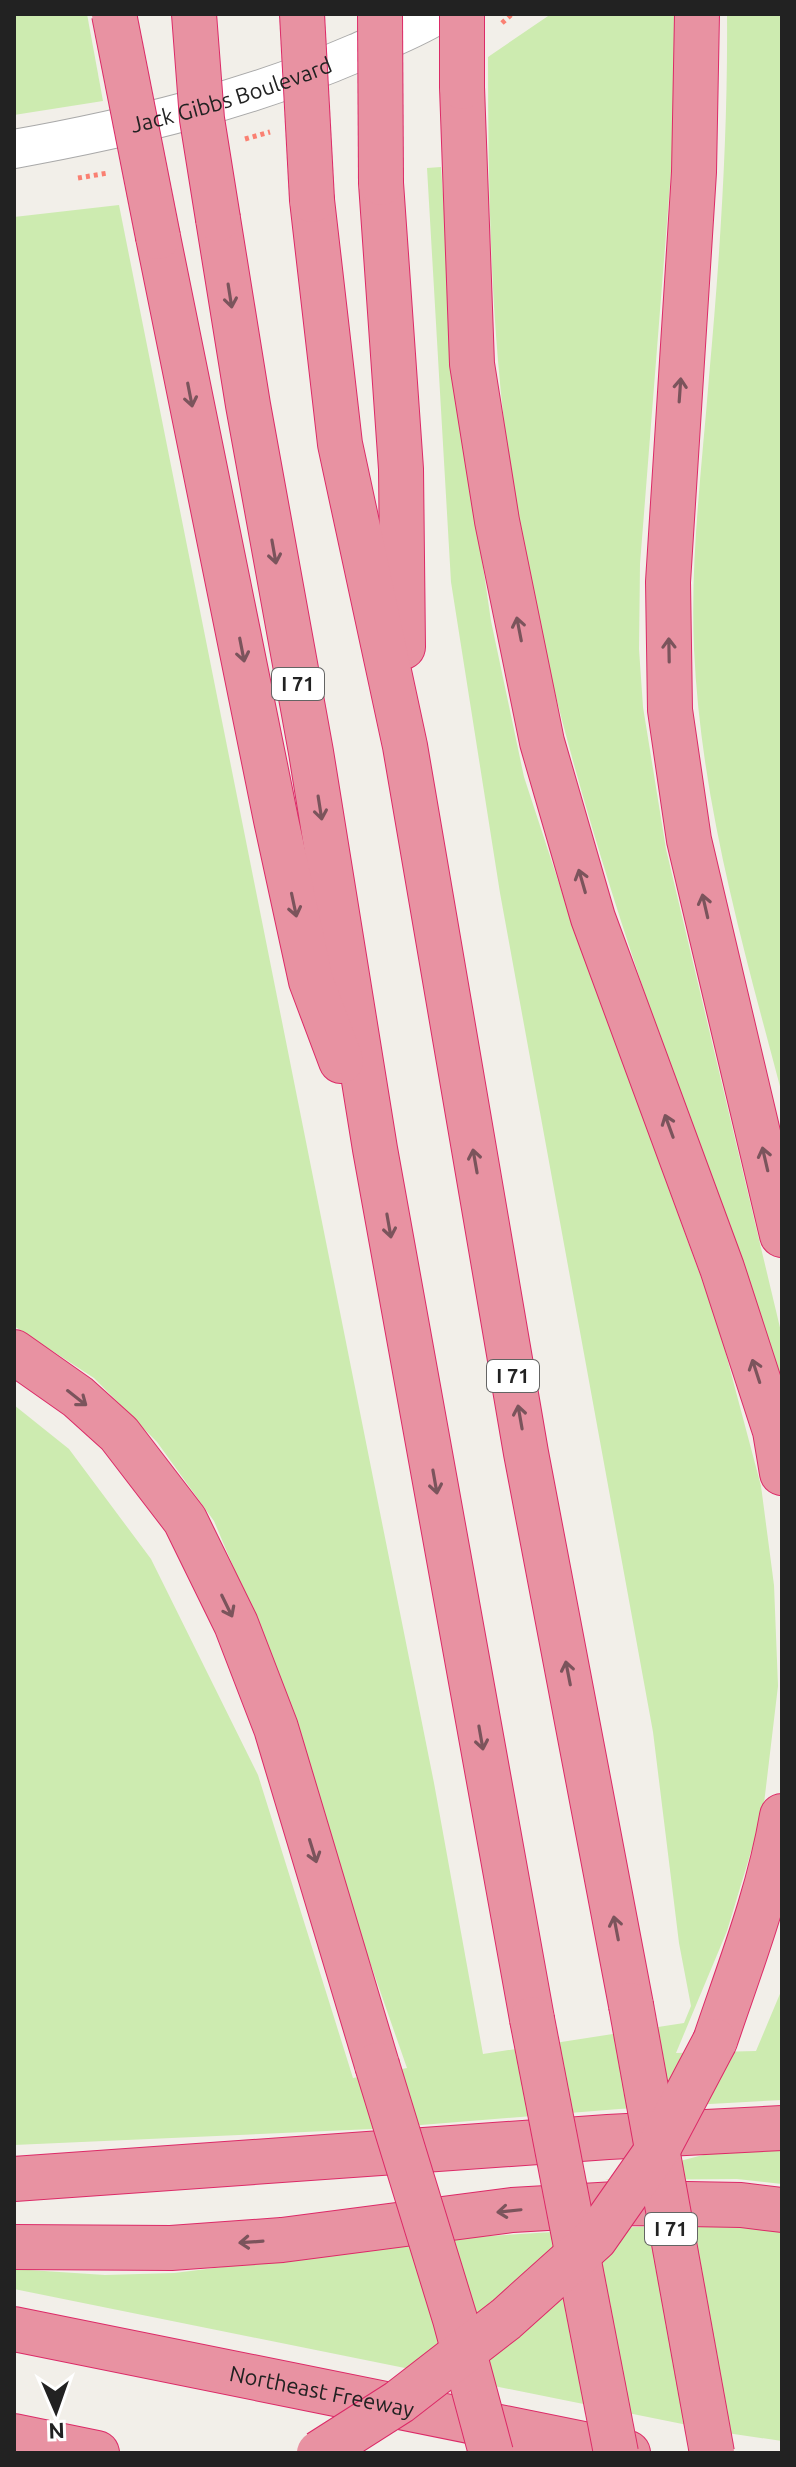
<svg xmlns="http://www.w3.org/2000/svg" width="796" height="2467" font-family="Ubuntu,sans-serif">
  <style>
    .grass { fill: #cdebb0 }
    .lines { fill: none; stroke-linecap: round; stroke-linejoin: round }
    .tertiary-casing { stroke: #a9a9a9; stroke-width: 40 }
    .motorway-casing { stroke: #dc2a67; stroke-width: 46 }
    .path { stroke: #fa8072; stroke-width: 5; stroke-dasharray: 4 4; stroke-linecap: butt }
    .tertiary { stroke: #fff; stroke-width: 38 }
    .motorway { stroke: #e892a2; stroke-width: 44 }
    .motorway-bridge-casing { stroke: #dc2a67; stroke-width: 46; stroke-linecap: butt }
    .motorway-bridge { stroke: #e892a2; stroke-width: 44 }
    .oneway { stroke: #7b545c }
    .labels { text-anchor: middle; stroke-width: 8; stroke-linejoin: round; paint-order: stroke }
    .shield { fill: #fff; stroke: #646464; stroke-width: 2 }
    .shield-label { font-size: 20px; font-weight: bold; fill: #222 }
    .street-label { font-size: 22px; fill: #222; stroke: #fff }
  </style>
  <rect width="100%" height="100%" fill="#f2efe9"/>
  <g class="grass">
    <path d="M 14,14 L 87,14 L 103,101 L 14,115 Z"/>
    <path d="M 551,14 L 674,14 L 676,74 L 673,146 L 640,564 L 639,649 L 643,707 L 666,849 L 782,1336 L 782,1380 L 778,1381 C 742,1277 707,1173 671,1070 C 605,879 544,687 513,488 C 491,346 488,200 488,57 Z"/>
    <path d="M 727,14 L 782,14 L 782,1094 C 743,946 701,803 694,649 C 690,558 702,467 709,377 C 720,256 728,135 727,14 Z"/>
    <path d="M 441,167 L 457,389 L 491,621 L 524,777 L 572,923 L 718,1324 L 761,1486 L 774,1585 L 778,1686 L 763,1812 L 727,1931 L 676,2053 L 756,2051 L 782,1989 L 782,2100 L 619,2109 L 372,2129 L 14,2145 L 14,1405 L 69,1449 L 151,1559 L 258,1775 L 353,2078 L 407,2068 L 350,1905 L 260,1630 L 214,1521 L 157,1442 L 94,1378 L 14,1326 L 14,217 L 119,205 L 434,1783 L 483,2054 L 684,2023 L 691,2006 L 679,1943 L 653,1732 L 500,893 L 451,582 L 427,168 Z"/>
    <path d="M 782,2148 L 782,2184 L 737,2179 L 605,2180 L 719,2151 Z"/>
    <path d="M 701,2223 L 782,2230 L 782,2441 L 727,2433 L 14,2289 L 14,2269 L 105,2275 L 174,2273 L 472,2237 Z"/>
  </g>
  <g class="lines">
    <defs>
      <g id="tertiary">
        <path id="s1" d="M 14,149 C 131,128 247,100 356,53 C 384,41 413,30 439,14"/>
      </g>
      <g id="motorway">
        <path d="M 697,14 L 694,172 L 668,582 L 670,710 L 689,840 L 782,1235"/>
        <path d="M 462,87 L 472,364 L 497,521 L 542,742 L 593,918 L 722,1268 L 775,1431 L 782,1473"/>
        <path d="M 381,183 L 401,469 L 403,647"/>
        <path d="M 312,200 L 340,444 L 405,746 L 526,1453 L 631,2005"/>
        <path d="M 218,219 L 248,405 L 311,752 L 375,1149 L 532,2019"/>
        <path d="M 158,237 L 276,820 L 311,981 L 341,1061"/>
        <path d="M 14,1352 L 78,1397 L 119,1434 L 185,1520 L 236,1624 L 276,1728 L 377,2065"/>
        <path d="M 715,2041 C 740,1967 769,1893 782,1816"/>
        <path d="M 14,2179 L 608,2137 L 782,2128"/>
        <path d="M 14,2247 L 171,2248 L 282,2240 L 512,2210 L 634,2203 L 741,2205 L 782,2210"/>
        <path id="s2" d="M 14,2329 L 628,2453"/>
        <path d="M 14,2436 L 97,2453"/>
      </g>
    </defs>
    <use href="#tertiary" class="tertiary-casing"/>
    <use href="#motorway" class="motorway-casing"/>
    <g class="path">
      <path d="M 502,23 L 512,14"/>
      <path d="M 245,139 L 270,132"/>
      <path d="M 78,178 L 108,173"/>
    </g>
    <use href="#tertiary" class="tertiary"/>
    <use href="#motorway" class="motorway"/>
    <defs>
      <g id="motorway-bridge">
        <path d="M 114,14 L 158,237"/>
        <path d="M 194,14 L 202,119 L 218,219"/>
        <path d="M 302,14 L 312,200"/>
        <path d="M 380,14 L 381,183"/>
        <path d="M 462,87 L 462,14"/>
        <path d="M 631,2005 L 712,2453"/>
        <path d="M 532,2019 L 616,2453"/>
        <path d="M 377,2065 L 455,2319 L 491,2453"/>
        <path d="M 319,2453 L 399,2402 L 506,2319 L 595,2239 L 658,2149 L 715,2041"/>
      </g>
    </defs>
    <use href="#motorway-bridge" class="motorway-bridge-casing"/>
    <use href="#motorway-bridge" class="motorway-bridge"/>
  </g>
  <defs><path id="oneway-shaft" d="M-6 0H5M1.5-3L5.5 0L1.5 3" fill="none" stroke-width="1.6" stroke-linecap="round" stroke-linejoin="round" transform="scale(2)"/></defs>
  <g class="oneway">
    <use href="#oneway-shaft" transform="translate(230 296) rotate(81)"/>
    <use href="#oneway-shaft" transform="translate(680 390) rotate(-86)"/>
    <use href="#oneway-shaft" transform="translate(190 395) rotate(79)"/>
    <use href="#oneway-shaft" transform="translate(274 552) rotate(80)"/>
    <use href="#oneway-shaft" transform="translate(519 629) rotate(-101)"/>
    <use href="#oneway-shaft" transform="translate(242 650) rotate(79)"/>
    <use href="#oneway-shaft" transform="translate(669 650) rotate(-91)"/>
    <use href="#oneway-shaft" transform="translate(320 808) rotate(81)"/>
    <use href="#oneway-shaft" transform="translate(582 881) rotate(-106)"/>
    <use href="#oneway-shaft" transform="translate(294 905) rotate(78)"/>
    <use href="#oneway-shaft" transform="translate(705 906) rotate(-103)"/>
    <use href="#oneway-shaft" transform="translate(669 1126) rotate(-110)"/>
    <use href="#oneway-shaft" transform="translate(765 1159) rotate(-103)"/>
    <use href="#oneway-shaft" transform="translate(475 1161) rotate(-100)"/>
    <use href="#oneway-shaft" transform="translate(389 1226) rotate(80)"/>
    <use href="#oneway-shaft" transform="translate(756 1371) rotate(-108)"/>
    <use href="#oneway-shaft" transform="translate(77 1398) rotate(38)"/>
    <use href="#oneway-shaft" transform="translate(520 1417) rotate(-100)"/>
    <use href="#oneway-shaft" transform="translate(435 1482) rotate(80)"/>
    <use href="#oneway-shaft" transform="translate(227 1606) rotate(64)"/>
    <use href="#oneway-shaft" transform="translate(568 1673) rotate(-101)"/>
    <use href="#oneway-shaft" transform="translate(481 1738) rotate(80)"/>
    <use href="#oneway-shaft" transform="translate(313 1851) rotate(73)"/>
    <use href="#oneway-shaft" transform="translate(616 1928) rotate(-101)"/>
    <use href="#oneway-shaft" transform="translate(509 2211) rotate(174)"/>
    <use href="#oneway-shaft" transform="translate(251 2242) rotate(176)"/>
  </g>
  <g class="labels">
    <g class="shield">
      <rect x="272" y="668" width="52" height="32" rx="6"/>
      <rect x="487" y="1360" width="52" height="32" rx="6"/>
      <rect x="645" y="2213" width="52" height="32" rx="6"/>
    </g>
    <g class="shield-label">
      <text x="298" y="691">I 71</text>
      <text x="513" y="1383">I 71</text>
      <text x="671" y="2236">I 71</text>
    </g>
    <g class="street-label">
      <text dy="8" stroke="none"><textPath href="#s1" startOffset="224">Jack Gibbs Boulevard</textPath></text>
      <text dy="8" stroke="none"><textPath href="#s2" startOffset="314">Northeast Freeway</textPath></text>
    </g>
  </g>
  <rect width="796" height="2467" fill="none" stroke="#222222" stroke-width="32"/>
  <g transform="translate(56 2411) rotate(178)" stroke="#ffffff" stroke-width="6" paint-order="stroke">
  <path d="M0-6L14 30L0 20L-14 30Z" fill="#222222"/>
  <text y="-12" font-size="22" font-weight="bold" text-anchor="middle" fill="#222222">N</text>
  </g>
</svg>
